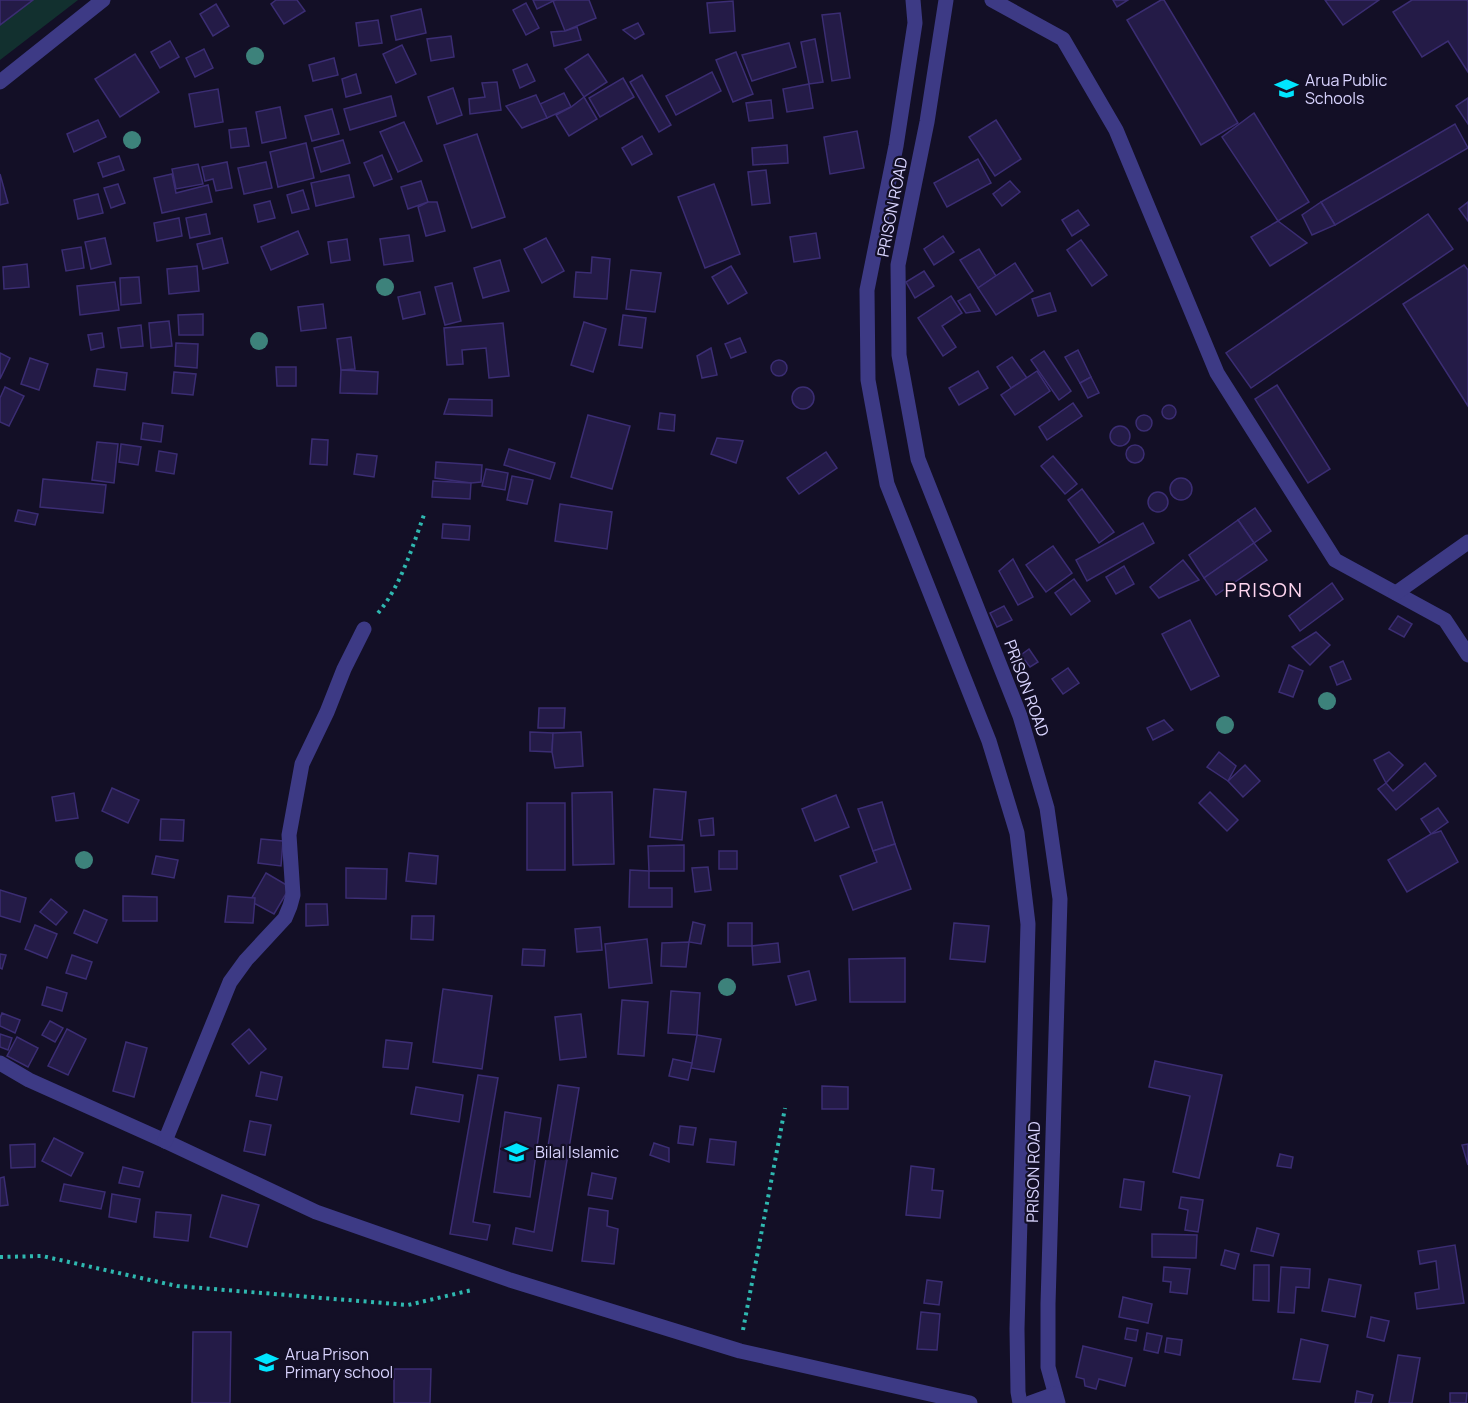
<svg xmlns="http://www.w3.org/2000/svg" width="1468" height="1403" font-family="Manrope,sans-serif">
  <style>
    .green { fill: #12302f }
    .building { fill: #241b47; stroke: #3b2d73; stroke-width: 1.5 }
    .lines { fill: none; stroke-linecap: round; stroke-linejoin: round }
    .path { stroke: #2fb8b0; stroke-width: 4; stroke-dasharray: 3 4.5; stroke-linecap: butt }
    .minor { stroke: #3d3a85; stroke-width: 15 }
    .tree { fill: #3d827b }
    .labels { text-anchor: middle; stroke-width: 4.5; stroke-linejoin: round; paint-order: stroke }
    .poi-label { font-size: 16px; fill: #d9d4ff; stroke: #130f26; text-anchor: start }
    .street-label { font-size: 16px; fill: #d9d4ff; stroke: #130f26 }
    .quarter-label { font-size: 20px; letter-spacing: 1.5px; fill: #ffd6f0; stroke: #130f26 }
  </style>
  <rect width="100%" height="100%" fill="#130f26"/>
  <path class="green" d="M 0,0 L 78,0 L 0,60 Z"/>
  <g class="building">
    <path d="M 0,0 L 33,0 L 0,25 Z"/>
    <path d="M 276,0 L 297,0 L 305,11 L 284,24 L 271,4 Z"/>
    <path d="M 533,0 L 555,0 L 537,9 Z"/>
    <path d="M 556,0 L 589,0 L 596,18 L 565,31 L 553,1 Z"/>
    <path d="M 1113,0 L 1128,0 L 1117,7 Z"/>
    <path d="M 1161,0 L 1164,0 L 1238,123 L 1201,145 L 1127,20 Z"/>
    <path d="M 1325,0 L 1379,0 L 1343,25 Z"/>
    <path d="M 1412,0 L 1467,0 L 1468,2 L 1468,72 L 1448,41 L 1422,57 L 1393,12 Z"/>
    <path d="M 733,1 L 735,31 L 710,33 L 707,3 Z"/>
    <path d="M 526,3 L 539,28 L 526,35 L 513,10 Z"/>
    <path d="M 216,4 L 229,26 L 213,36 L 200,14 Z"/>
    <path d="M 421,9 L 426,33 L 396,40 L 391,16 Z"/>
    <path d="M 840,13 L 850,78 L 832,81 L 822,15 Z"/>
    <path d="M 378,20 L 382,43 L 359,46 L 356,23 Z"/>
    <path d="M 638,23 L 644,34 L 635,39 L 623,30 Z"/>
    <path d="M 577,27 L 581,40 L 554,46 L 551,32 L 565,31 Z"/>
    <path d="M 451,36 L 454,57 L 431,61 L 427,39 Z"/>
    <path d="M 815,39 L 823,82 L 809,84 L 801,42 Z"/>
    <path d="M 170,41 L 179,57 L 160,68 L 151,52 Z"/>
    <path d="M 789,43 L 796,67 L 752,81 L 742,55 Z"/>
    <path d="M 402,45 L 416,74 L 396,83 L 383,54 Z"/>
    <path d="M 204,49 L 213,68 L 195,77 L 186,58 Z"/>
    <path d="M 736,52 L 753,94 L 733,102 L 716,60 Z"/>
    <path d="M 135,54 L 159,92 L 120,117 L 95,79 Z"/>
    <path d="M 588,54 L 607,82 L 584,97 L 565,69 Z"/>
    <path d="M 334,58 L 338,75 L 313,81 L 309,65 Z"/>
    <path d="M 527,64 L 535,81 L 520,88 L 513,70 Z"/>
    <path d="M 712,72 L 721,91 L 676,115 L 666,96 Z"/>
    <path d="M 356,74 L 361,93 L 346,97 L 342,79 Z"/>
    <path d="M 642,75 L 671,125 L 659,132 L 630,82 Z"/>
    <path d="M 623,78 L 634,97 L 600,117 L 589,98 Z"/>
    <path d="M 497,82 L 501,110 L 470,114 L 469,99 L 485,97 L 482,83 Z"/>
    <path d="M 809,84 L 813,108 L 787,112 L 783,89 Z"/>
    <path d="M 453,88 L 462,115 L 437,124 L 428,97 Z"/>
    <path d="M 218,89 L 223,122 L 195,127 L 189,94 Z"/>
    <path d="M 564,93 L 571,107 L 547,118 L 540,104 Z"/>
    <path d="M 536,95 L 547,118 L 522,128 L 506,106 Z"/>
    <path d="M 391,96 L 396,116 L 350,130 L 344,109 Z"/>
    <path d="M 584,97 L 597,119 L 569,136 L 556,115 L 571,107 Z"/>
    <path d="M 1468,98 L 1468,124 L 1456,106 Z"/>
    <path d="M 771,100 L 773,118 L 749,121 L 746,103 Z"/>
    <path d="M 280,107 L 286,138 L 262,143 L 256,112 Z"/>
    <path d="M 332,109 L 339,134 L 312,141 L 305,116 Z"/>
    <path d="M 1254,113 L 1309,202 L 1278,221 L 1222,137 Z"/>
    <path d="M 98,120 L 106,137 L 74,152 L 67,134 Z"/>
    <path d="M 996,120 L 1021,159 L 995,176 L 969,137 Z"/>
    <path d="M 404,122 L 422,161 L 398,172 L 380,132 Z"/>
    <path d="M 1455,124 L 1468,148 L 1335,225 L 1321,202 Z"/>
    <path d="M 246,128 L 249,146 L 231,148 L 229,130 Z"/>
    <path d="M 857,131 L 864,168 L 830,174 L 824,137 Z"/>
    <path d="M 477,134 L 505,217 L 472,228 L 444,145 Z"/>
    <path d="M 642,136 L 652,154 L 632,165 L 622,148 Z"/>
    <path d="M 343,140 L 350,163 L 321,172 L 314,148 Z"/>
    <path d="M 306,143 L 314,178 L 278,187 L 270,152 Z"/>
    <path d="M 787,145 L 788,163 L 753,165 L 752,148 Z"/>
    <path d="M 382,155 L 392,179 L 374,186 L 364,163 Z"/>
    <path d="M 119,156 L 124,170 L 103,177 L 98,163 Z"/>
    <path d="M 978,159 L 991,183 L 947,207 L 934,183 Z"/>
    <path d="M 227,162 L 232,188 L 216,191 L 213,179 L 205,181 L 202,167 Z"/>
    <path d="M 266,162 L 272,188 L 244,194 L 238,168 Z"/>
    <path d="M 198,164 L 203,184 L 176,189 L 172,169 Z"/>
    <path d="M 766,170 L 770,203 L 752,205 L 748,172 Z"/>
    <path d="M 0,174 L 8,203 L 0,205 Z"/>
    <path d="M 172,174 L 176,193 L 208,185 L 212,202 L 162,213 L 154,178 Z"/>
    <path d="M 349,175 L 354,197 L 316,206 L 311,183 Z"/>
    <path d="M 421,181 L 428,202 L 408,209 L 401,187 Z"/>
    <path d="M 1010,181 L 1020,192 L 1002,206 L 993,194 Z"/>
    <path d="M 118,184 L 125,203 L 111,208 L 104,188 Z"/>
    <path d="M 714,184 L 740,254 L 705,268 L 678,197 Z"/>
    <path d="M 303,190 L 309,209 L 292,213 L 287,195 Z"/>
    <path d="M 98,194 L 103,213 L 78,219 L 74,200 Z"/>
    <path d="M 270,201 L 275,218 L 258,222 L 254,205 Z"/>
    <path d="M 428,202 L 437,202 L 445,231 L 426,236 L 418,207 Z"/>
    <path d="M 1321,202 L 1335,225 L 1312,235 L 1302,215 Z"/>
    <path d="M 1468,202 L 1468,221 L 1459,209 Z"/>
    <path d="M 1078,210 L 1089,225 L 1072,236 L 1062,220 Z"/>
    <path d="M 206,214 L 210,234 L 190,238 L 186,218 Z"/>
    <path d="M 1428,214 L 1453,249 L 1251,388 L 1226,353 Z"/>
    <path d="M 179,218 L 182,236 L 157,241 L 154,223 Z"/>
    <path d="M 1278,221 L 1307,243 L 1270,266 L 1251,237 Z"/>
    <path d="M 298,231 L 308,254 L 271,270 L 261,247 Z"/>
    <path d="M 816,233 L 820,258 L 794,262 L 790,237 Z"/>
    <path d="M 409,235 L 413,261 L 384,265 L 380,239 Z"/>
    <path d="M 943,236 L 954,252 L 934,265 L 924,249 Z"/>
    <path d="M 105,238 L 111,264 L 91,269 L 85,242 Z"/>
    <path d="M 222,238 L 228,263 L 203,269 L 197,244 Z"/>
    <path d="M 546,238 L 564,271 L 542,283 L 524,249 Z"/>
    <path d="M 347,239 L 350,260 L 331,263 L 328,242 Z"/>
    <path d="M 1081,240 L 1107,275 L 1092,286 L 1067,250 Z"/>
    <path d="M 81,247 L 84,268 L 66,271 L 62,250 Z"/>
    <path d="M 979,249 L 996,276 L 978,288 L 960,260 Z"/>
    <path d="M 592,257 L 610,259 L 607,299 L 574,297 L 576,272 L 591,273 Z"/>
    <path d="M 500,260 L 509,291 L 483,298 L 474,268 Z"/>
    <path d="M 1015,263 L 1033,291 L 996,315 L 978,288 Z"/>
    <path d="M 27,264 L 29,287 L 4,289 L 3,267 Z"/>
    <path d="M 1464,265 L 1468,270 L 1468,406 L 1403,304 Z"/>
    <path d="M 197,266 L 199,291 L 169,294 L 167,269 Z"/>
    <path d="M 731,266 L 747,293 L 728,304 L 712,277 Z"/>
    <path d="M 631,270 L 661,273 L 655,312 L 626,309 Z"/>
    <path d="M 924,271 L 934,286 L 915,298 L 906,282 Z"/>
    <path d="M 139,277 L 141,303 L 121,305 L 120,278 Z"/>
    <path d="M 115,282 L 119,310 L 80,315 L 77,286 Z"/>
    <path d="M 452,283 L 461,321 L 445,325 L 435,287 Z"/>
    <path d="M 420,292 L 425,314 L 403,319 L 398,297 Z"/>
    <path d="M 1050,293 L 1056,311 L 1038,316 L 1032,299 Z"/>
    <path d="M 970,294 L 980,311 L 966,313 L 958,301 Z"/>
    <path d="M 951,296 L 962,313 L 942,326 L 956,347 L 943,356 L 918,318 Z"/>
    <path d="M 323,304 L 326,328 L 301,331 L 298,307 Z"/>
    <path d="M 203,314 L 203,335 L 179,335 L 178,315 Z"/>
    <path d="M 623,315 L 646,318 L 642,348 L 619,345 Z"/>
    <path d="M 169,321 L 172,346 L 151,348 L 149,323 Z"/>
    <path d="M 584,322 L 606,329 L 593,372 L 571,365 Z"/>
    <path d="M 503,323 L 509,376 L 489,378 L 486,348 L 462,350 L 463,364 L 447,365 L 444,328 Z"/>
    <path d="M 141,325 L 143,346 L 121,348 L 118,328 Z"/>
    <path d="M 102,333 L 104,347 L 91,350 L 88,335 Z"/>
    <path d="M 351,337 L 355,369 L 341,370 L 337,339 Z"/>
    <path d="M 740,338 L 746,352 L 731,358 L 725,344 Z"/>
    <path d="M 176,343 L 198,344 L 197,368 L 175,366 Z"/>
    <path d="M 711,348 L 717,375 L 702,378 L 697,356 Z"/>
    <path d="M 1078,350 L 1091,377 L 1080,383 L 1065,357 Z"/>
    <path d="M 1044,351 L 1071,391 L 1059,400 L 1031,360 Z"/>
    <path d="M 0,353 L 10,358 L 0,379 Z"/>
    <path d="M 1012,357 L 1027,378 L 1011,388 L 997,367 Z"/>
    <path d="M 30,358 L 48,364 L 39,390 L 21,384 Z"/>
    <circle cx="779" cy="368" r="8"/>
    <path d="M 276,367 L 296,367 L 296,386 L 277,386 Z"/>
    <path d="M 97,369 L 127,373 L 125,390 L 94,386 Z"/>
    <path d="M 341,370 L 378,372 L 377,394 L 340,393 Z"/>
    <path d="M 978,371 L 988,388 L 959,405 L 949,388 Z"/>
    <path d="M 1037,371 L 1050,391 L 1015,415 L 1001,395 Z"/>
    <path d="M 174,372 L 196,374 L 193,395 L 172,393 Z"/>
    <path d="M 1091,377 L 1099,393 L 1088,398 L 1080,383 Z"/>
    <path d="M 1277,385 L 1330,469 L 1308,483 L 1255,399 Z"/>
    <path d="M 5,387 L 24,396 L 9,426 L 0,422 L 0,398 Z"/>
    <circle cx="803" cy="398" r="11"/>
    <path d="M 449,399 L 492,400 L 492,416 L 444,414 Z"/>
    <path d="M 1073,403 L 1082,416 L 1047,440 L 1039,427 Z"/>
    <circle cx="1169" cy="412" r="7"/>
    <path d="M 660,413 L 675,415 L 674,431 L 658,429 Z"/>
    <circle cx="1144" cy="423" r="8"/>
    <path d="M 588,415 L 630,426 L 612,489 L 571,477 Z"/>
    <path d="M 143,423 L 163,426 L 161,442 L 141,439 Z"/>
    <circle cx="1120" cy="436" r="10"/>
    <path d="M 717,438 L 743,441 L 736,463 L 711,454 Z"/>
    <path d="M 312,439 L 328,440 L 327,465 L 310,464 Z"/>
    <path d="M 97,442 L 118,444 L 114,483 L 92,480 Z"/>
    <path d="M 121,444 L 141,447 L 138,465 L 119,462 Z"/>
    <circle cx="1135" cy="454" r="9"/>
    <path d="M 509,449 L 555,463 L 550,479 L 504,465 Z"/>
    <path d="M 159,451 L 177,454 L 174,474 L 156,471 Z"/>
    <path d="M 826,452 L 837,468 L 799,494 L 787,478 Z"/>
    <path d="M 357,454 L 377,456 L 374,477 L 354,474 Z"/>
    <path d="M 1053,456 L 1077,484 L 1065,494 L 1041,466 Z"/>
    <path d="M 436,462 L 482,465 L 481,482 L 471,483 L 435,478 Z"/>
    <path d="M 486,469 L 508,473 L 505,490 L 482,486 Z"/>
    <path d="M 512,476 L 533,480 L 527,504 L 507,500 Z"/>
    <circle cx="1181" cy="489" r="11"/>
    <path d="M 43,479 L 106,485 L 103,513 L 40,507 Z"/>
    <path d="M 433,481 L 471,483 L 470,499 L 432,497 Z"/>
    <path d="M 1082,489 L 1114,532 L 1099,543 L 1068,500 Z"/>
    <circle cx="1158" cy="502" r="10"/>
    <path d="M 560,504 L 612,512 L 607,549 L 555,541 Z"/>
    <path d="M 1255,508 L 1271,531 L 1254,543 L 1238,520 Z"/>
    <path d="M 18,510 L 38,514 L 35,525 L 15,521 Z"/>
    <path d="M 1238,520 L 1254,543 L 1204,578 L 1189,555 Z"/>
    <path d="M 1143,523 L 1154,543 L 1087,581 L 1076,560 Z"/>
    <path d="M 443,524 L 470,526 L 469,540 L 442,538 Z"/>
    <path d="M 1254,543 L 1267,560 L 1216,595 L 1204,578 Z"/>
    <path d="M 1053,546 L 1072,573 L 1046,592 L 1026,565 Z"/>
    <path d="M 1013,559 L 1033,597 L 1018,605 L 999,571 Z"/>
    <path d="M 1183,560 L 1199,580 L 1159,598 L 1150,587 Z"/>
    <path d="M 1124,566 L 1134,584 L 1116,594 L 1106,577 Z"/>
    <path d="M 1074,579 L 1090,601 L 1071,615 L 1055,593 Z"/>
    <path d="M 1332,583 L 1343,599 L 1300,631 L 1289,616 Z"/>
    <path d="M 1004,606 L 1012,620 L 997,627 L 990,613 Z"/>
    <path d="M 1398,616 L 1412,624 L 1404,637 L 1389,629 Z"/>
    <path d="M 1190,620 L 1219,676 L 1191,690 L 1162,634 Z"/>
    <path d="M 1316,632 L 1330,645 L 1310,665 L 1292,647 Z"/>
    <path d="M 1029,649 L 1038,662 L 1030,667 L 1021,655 Z"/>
    <path d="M 1343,661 L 1351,679 L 1337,685 L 1330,667 Z"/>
    <path d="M 1289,665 L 1303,671 L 1293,697 L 1279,692 Z"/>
    <path d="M 1068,668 L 1079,683 L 1063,694 L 1052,679 Z"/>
    <path d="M 539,708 L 565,708 L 564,728 L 538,728 Z"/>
    <path d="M 1164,720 L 1173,730 L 1153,740 L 1147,728 Z"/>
    <path d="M 530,732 L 553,733 L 552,752 L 530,751 Z"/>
    <path d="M 581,732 L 583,766 L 555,768 L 552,752 L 553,733 Z"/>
    <path d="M 1219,752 L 1236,766 L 1228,781 L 1207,767 Z"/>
    <path d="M 1389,752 L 1403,765 L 1386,783 L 1374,760 Z"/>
    <path d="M 1425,763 L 1436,776 L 1396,810 L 1378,789 L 1386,783 L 1393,791 Z"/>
    <path d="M 1245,765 L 1260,781 L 1243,797 L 1228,781 Z"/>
    <path d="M 112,788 L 139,800 L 128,823 L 102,811 Z"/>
    <path d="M 654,789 L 686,792 L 682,840 L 650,837 Z"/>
    <path d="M 612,792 L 614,864 L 573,865 L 572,793 Z"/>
    <path d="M 1210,792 L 1238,820 L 1227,831 L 1199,803 Z"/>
    <path d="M 74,793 L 78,818 L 56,821 L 52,797 Z"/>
    <path d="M 836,795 L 849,827 L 815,841 L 802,809 Z"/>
    <path d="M 882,802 L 895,844 L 873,851 L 858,809 Z"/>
    <rect x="527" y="803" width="38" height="67"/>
    <path d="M 1438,808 L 1448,822 L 1431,834 L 1421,819 Z"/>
    <path d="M 713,818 L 714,835 L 701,836 L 699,820 Z"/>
    <path d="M 161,819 L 184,820 L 183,841 L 160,840 Z"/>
    <path d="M 1441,831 L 1458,862 L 1407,892 L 1388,860 L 1431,834 Z"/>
    <path d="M 261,839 L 283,841 L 281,866 L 258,863 Z"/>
    <path d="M 895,844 L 911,889 L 853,910 L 840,876 L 877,862 L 873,851 Z"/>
    <path d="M 684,845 L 684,871 L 649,871 L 648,846 Z"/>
    <rect x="719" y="851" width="18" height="18"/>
    <path d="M 409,853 L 438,856 L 436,884 L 406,881 Z"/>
    <path d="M 156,856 L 178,860 L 174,878 L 152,874 Z"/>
    <path d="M 708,867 L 711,890 L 695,892 L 692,868 Z"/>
    <path d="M 346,868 L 387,869 L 386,899 L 346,898 Z"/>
    <path d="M 630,870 L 649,871 L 649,888 L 672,888 L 672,907 L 629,907 Z"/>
    <path d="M 266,873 L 290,887 L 274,914 L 250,901 Z"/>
    <path d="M 0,890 L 26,898 L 20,922 L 0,916 Z"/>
    <path d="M 123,896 L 157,897 L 157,921 L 123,921 Z"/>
    <path d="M 228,896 L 255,898 L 253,923 L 225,922 Z"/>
    <path d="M 51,899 L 67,912 L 56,925 L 40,912 Z"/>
    <path d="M 306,904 L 327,904 L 328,925 L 306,926 Z"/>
    <path d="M 84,910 L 107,920 L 97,943 L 74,933 Z"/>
    <path d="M 412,916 L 434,916 L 433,940 L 411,939 Z"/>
    <path d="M 693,922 L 705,925 L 701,944 L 689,942 Z"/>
    <rect x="728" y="923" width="24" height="23"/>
    <path d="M 954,923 L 989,926 L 985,962 L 950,959 Z"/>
    <path d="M 35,925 L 57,934 L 47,958 L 25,949 Z"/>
    <path d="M 600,927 L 602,950 L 577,952 L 575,929 Z"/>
    <path d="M 647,939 L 652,983 L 609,988 L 605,944 Z"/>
    <path d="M 689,942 L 686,967 L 661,966 L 662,943 Z"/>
    <path d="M 778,943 L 780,962 L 753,965 L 752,946 Z"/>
    <path d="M 523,949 L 545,950 L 544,966 L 522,965 Z"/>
    <path d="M 0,954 L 6,955 L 2,969 L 0,968 Z"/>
    <path d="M 72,955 L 92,962 L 86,979 L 66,973 Z"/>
    <path d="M 905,958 L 905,1002 L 850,1002 L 849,959 Z"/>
    <path d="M 809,971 L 816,1000 L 796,1005 L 788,976 Z"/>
    <path d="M 47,987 L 67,993 L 62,1011 L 42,1005 Z"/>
    <path d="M 443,989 L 492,996 L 482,1069 L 433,1062 Z"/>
    <path d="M 671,991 L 700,993 L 697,1035 L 668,1033 Z"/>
    <path d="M 622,1000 L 648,1002 L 644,1056 L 618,1054 Z"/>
    <path d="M 2,1013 L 20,1020 L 15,1033 L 0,1026 L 0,1018 Z"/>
    <path d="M 581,1014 L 586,1057 L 560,1060 L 555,1017 Z"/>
    <path d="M 50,1021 L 63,1028 L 55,1042 L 42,1035 Z"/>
    <path d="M 67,1029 L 86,1039 L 68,1075 L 48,1066 Z"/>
    <path d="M 249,1029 L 266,1049 L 249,1064 L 232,1044 Z"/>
    <path d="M 0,1034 L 12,1038 L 8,1050 L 0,1047 Z"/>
    <path d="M 697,1035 L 721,1039 L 714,1072 L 691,1068 Z"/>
    <path d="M 17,1037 L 38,1048 L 28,1067 L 7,1056 Z"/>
    <path d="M 386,1040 L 412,1043 L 408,1069 L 383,1067 Z"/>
    <path d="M 126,1042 L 147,1048 L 134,1097 L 113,1091 Z"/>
    <path d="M 673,1059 L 692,1063 L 688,1080 L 669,1076 Z"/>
    <path d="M 1155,1061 L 1222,1075 L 1199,1178 L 1173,1172 L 1190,1096 L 1149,1087 Z"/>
    <path d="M 261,1072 L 282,1077 L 277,1100 L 256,1096 Z"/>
    <path d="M 478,1075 L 498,1078 L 473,1222 L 490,1225 L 487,1240 L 450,1234 Z"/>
    <path d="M 558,1085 L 579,1088 L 552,1251 L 513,1244 L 516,1228 L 534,1232 Z"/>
    <path d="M 822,1086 L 848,1087 L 848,1109 L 822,1109 Z"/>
    <path d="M 416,1087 L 463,1095 L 459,1122 L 411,1114 Z"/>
    <path d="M 505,1112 L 541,1118 L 530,1197 L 494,1192 Z"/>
    <path d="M 250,1121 L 271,1125 L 265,1155 L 244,1151 Z"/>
    <path d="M 680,1126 L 696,1128 L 693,1145 L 678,1143 Z"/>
    <path d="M 54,1138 L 83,1153 L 71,1176 L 42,1161 Z"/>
    <path d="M 710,1139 L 736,1142 L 734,1165 L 707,1162 Z"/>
    <path d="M 654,1143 L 669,1148 L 669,1162 L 650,1155 Z"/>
    <path d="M 35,1144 L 35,1167 L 11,1168 L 10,1145 Z"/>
    <path d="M 1468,1144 L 1468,1165 L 1462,1145 Z"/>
    <path d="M 1280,1154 L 1293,1157 L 1291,1168 L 1277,1166 Z"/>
    <path d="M 911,1166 L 934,1169 L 932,1190 L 943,1191 L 940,1218 L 906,1215 Z"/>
    <path d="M 123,1167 L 143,1172 L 139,1187 L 119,1183 Z"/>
    <path d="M 592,1173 L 616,1178 L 612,1199 L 588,1195 Z"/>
    <path d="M 4,1177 L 8,1205 L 0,1206 L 0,1178 Z"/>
    <path d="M 1124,1179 L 1144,1182 L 1141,1210 L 1120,1207 Z"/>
    <path d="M 64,1184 L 105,1192 L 101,1209 L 60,1201 Z"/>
    <path d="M 112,1194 L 140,1199 L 136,1222 L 109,1217 Z"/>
    <path d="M 222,1195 L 259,1205 L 247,1247 L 210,1237 Z"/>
    <path d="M 1181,1197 L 1203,1200 L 1198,1232 L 1185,1230 L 1188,1210 L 1179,1208 Z"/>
    <path d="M 589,1208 L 608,1211 L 607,1226 L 618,1229 L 614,1264 L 582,1261 Z"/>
    <path d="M 156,1212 L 191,1215 L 188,1241 L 154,1237 Z"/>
    <path d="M 1257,1228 L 1279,1234 L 1273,1256 L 1251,1251 Z"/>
    <path d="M 1152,1234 L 1197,1235 L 1196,1258 L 1152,1257 Z"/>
    <path d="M 1455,1245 L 1464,1303 L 1417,1309 L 1415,1293 L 1439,1289 L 1436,1261 L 1420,1264 L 1418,1251 Z"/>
    <path d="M 1225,1250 L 1239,1254 L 1235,1269 L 1221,1265 Z"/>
    <path d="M 1254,1265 L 1269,1265 L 1269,1301 L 1253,1300 Z"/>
    <path d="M 1164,1267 L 1190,1269 L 1187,1294 L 1170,1292 L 1171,1282 L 1163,1281 Z"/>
    <path d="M 1281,1267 L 1310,1269 L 1309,1288 L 1296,1287 L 1294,1313 L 1278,1312 Z"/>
    <path d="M 1329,1279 L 1361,1285 L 1355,1317 L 1322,1311 Z"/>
    <path d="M 927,1280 L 942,1282 L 939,1305 L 924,1303 Z"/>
    <path d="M 1123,1297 L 1152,1304 L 1148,1323 L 1119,1317 Z"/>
    <path d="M 921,1312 L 940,1314 L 937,1350 L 917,1349 Z"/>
    <path d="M 1371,1317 L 1389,1321 L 1384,1341 L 1367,1337 Z"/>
    <path d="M 1127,1328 L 1138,1330 L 1136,1341 L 1125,1339 Z"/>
    <path d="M 193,1332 L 231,1332 L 230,1403 L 192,1403 Z"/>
    <path d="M 1147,1333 L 1162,1336 L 1158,1353 L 1144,1350 Z"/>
    <path d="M 1167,1338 L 1182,1340 L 1180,1355 L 1165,1352 Z"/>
    <path d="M 1301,1339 L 1328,1345 L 1320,1382 L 1293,1379 Z"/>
    <path d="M 1083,1346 L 1132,1358 L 1125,1386 L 1099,1379 L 1096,1389 L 1085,1386 L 1084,1379 L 1076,1377 Z"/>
    <path d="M 1398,1355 L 1420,1358 L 1412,1403 L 1389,1403 Z"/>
    <path d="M 394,1369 L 431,1369 L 430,1403 L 394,1403 Z"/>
    <path d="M 1357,1391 L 1373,1395 L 1371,1403 L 1355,1403 Z"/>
    <path d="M 1450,1393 L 1467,1393 L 1466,1403 L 1450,1403 Z"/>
  </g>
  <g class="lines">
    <g class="path">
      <path d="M 378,613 C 401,586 413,545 425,512"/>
      <path d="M 0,1257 L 42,1256 L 177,1286 L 408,1305 L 472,1290"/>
      <path d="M 743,1330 L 785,1108"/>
    </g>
    <g class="minor">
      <path d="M 913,0 L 915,23 L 896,146 L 867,290 L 868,380 L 887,484 L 989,741 L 1017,833 L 1028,924 L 1017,1329 L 1018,1392 L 1020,1403"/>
      <path d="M 946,0 L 927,122 L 898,265 L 899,355 L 918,459 L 1020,716 L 1047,808 L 1060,899 L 1048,1304 L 1048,1367 L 1058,1403"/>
      <path d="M 992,0 L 1063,39 L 1116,130 L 1217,373 L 1335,560 L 1445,620 L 1468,655"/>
      <path d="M 0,82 L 103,0"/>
      <path d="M 1396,593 L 1468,542"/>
      <path d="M 0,1063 L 29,1080 L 165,1141 L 316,1212 L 510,1280 L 740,1351 L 970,1403"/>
      <path d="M 165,1141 L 230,982 L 246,960 L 285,918 L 290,906 L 293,895 L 289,835 L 302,764 L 327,712 L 344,669 L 364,629"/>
      <path d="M 1030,1403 L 1055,1394"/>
    </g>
  </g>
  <g class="tree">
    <circle cx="255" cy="56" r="9"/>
    <circle cx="132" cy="140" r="9"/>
    <circle cx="385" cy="287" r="9"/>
    <circle cx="259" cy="341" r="9"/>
    <circle cx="1327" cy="701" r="9"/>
    <circle cx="1225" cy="725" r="9"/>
    <circle cx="84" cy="860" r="9"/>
    <circle cx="727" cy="987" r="9"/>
  </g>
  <defs>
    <symbol id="school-bare" viewBox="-9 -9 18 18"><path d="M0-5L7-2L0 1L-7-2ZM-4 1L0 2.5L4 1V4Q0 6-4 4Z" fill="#00e5ff" stroke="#130f26" stroke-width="2.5" paint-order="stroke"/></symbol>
  </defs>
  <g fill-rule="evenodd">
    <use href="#school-bare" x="1270" y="72" width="33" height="33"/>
    <use href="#school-bare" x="500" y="1136" width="33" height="33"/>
    <use href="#school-bare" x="250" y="1346" width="33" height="33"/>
  </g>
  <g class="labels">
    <g class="poi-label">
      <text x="1305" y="86">Arua Public<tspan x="1305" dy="18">Schools</tspan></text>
      <text x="535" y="1158">Bilal Islamic</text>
      <text x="285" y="1360">Arua Prison<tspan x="285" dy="18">Primary school</tspan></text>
    </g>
    <g class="street-label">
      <text transform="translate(892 207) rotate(-79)" y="6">PRISON ROAD</text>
      <text transform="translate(1027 688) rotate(70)" y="6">PRISON ROAD</text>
      <text transform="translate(1033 1172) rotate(-89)" y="6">PRISON ROAD</text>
    </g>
    <g class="quarter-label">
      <text x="1264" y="597">PRISON</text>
    </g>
  </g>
</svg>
